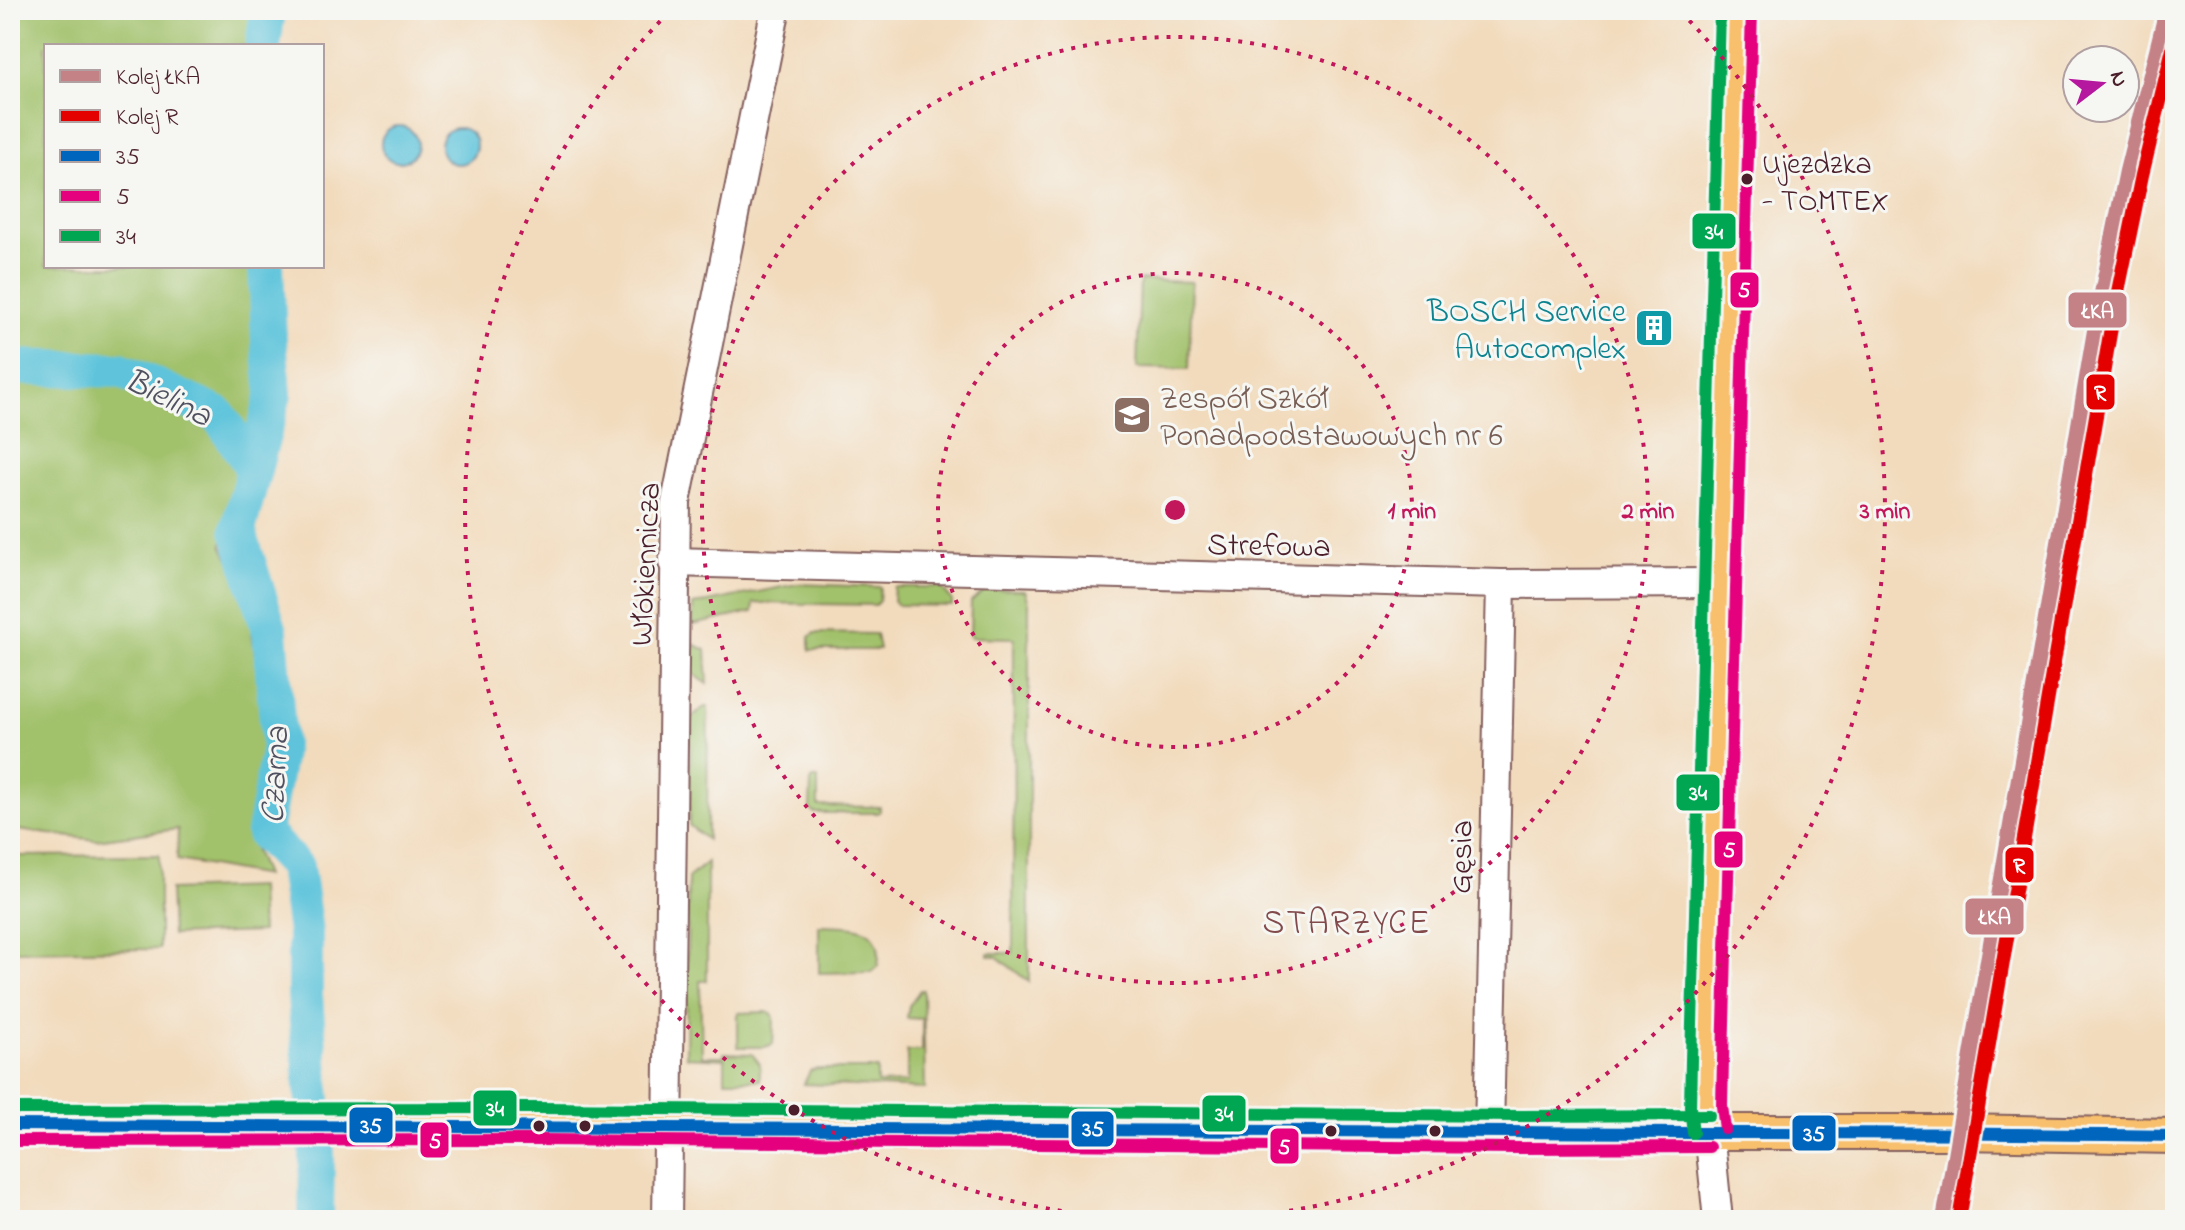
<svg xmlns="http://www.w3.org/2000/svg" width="2185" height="1230" font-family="'Indie Flower',sans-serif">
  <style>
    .green { fill: #a1c16a; stroke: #76704a; stroke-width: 2 }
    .water { fill: #5ec4db; stroke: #547283; stroke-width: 2 }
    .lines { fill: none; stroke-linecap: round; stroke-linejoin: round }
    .river { stroke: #5ec4db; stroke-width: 36 }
    .minor-casing { stroke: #85615e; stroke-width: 32 }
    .major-casing { stroke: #85615e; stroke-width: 38 }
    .minor { stroke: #fff; stroke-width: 28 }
    .major { stroke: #f8bf6c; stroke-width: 34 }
    .bus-1-casing { stroke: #f6f6f2; stroke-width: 18 }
    .bus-2-casing { stroke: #f6f6f2; stroke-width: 18 }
    .bus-3-casing { stroke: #f6f6f2; stroke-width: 18 }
    .bus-1 { stroke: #0065bd; stroke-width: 12 }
    .bus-2 { stroke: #e5007d; stroke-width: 12 }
    .bus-3 { stroke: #00a651; stroke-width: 12 }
    .rail-1-casing { stroke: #f6f6f2; stroke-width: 20 }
    .rail-2-casing { stroke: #f6f6f2; stroke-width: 20 }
    .rail-1 { stroke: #c48186; stroke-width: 14 }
    .rail-2 { stroke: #e50000; stroke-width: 14 }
    .ring { fill: none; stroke: #c2185b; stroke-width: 4; stroke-dasharray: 4 8 }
    .bus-dot { fill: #4a1f2b; stroke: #f6f6f2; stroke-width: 3 }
    .labels { text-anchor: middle; stroke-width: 6; stroke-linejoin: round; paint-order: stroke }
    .bus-label { font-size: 30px; fill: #4a1f2b; stroke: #f6f6f2; text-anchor: start }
    .culture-label { font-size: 32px; fill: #0d838f; stroke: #f6f6f2; text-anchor: end }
    .education-label { font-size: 32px; fill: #785e54; stroke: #f6f6f2; text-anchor: start }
    .street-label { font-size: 32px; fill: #4a1f2b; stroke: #f6f6f2 }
    .water-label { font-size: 34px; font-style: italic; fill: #505160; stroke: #f6f6f2 }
    .neighbourhood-label { font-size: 34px; letter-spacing: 2px; fill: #824a4b; stroke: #f6f6f2 }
    .centre { fill: #c2185b; stroke: #f6f6f2; stroke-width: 4 }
    .ring-label { font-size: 24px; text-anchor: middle; font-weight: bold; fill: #c2185b; stroke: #f6f6f2; stroke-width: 6; stroke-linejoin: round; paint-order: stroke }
    .line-badge { stroke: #f6f6f2; stroke-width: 3 }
    .badge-label { font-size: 22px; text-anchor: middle; font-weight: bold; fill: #fff }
  </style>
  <rect width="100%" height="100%" fill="#f6f6f2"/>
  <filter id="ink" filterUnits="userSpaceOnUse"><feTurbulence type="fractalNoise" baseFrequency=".0125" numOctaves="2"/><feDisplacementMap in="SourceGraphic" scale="16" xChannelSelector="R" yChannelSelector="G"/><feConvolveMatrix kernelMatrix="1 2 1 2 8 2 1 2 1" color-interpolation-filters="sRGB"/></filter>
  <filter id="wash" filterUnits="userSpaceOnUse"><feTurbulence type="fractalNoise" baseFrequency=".006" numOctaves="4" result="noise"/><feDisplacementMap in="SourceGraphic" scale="32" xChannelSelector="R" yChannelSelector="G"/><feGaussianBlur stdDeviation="1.8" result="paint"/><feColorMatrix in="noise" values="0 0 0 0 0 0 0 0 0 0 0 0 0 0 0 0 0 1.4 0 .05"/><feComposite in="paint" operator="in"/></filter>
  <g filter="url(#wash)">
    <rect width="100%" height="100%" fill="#f2dbbd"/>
    <g class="green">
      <path d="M 10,10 L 265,10 L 260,46 L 46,46 L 46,266 L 263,266 L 266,344 L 247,457 L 230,508 L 222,545 L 247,594 L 267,746 L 250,838 L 265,876 L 177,860 L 178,829 L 96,840 L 10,829 Z"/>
      <path d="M 1140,280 L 1192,282 L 1189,369 L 1137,368 Z"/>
      <path d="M 797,584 L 880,587 L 879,601 L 875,605 L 754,603 L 753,612 L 693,625 L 693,605 Z"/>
      <path d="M 894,587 L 941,587 L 952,601 L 952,606 L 898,605 L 893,601 Z"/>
      <path d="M 987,589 L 1025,590 L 1029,603 L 1029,982 L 996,956 L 989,956 L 989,953 L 1013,953 L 1014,638 L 970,637 L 971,602 Z"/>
      <path d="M 815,633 L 876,634 L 879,650 L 810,650 L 810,637 Z"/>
      <path d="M 693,644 L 706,650 L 708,684 L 692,673 Z"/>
      <path d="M 705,707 L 708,707 L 707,840 L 689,825 L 691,718 Z"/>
      <path d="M 813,779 L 818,779 L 818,806 L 880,807 L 880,811 L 877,813 L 814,813 L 810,809 L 811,782 Z"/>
      <path d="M 159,855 L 159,949 L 10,951 L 10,856 Z"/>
      <path d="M 707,862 L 707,981 L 700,981 L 702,1056 L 724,1056 L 724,1053 L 752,1054 L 760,1064 L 760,1080 L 725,1080 L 725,1059 L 686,1057 L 688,878 Z"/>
      <path d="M 259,887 L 261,932 L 172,935 L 170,890 Z"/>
      <path d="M 819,925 C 850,926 885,922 878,966 L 871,972 L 819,973 Z"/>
      <path d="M 920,990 L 923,990 L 925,1089 L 804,1084 L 810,1071 L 817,1069 L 877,1069 L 877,1084 L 907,1083 L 907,1051 L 922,1051 L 922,1019 L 907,1018 L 909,1006 Z"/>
      <path d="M 767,1012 L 773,1015 L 774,1018 L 773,1044 L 765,1047 L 738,1047 L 738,1013 Z"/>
    </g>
    <g class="water">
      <circle cx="399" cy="144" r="18"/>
      <circle cx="458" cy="146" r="18"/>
    </g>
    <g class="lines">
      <g class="river">
        <path d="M 263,46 L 268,10"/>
        <path d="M 266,266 L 269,342 L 274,394 L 238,530 L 270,632 L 279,746 L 264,833 L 296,867 L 305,932 L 305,995 L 317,1154 L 316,1220"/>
        <path d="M 10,367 L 120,370 L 219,415 L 254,470"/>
      </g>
    </g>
  </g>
  <g filter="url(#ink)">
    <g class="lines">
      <defs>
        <g id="minor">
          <path d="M 673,562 L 1501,584 L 1720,583"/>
          <path d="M 1709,1131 L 1718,1220"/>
          <path d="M 1489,1132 L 1501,584"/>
          <path d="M 667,1220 L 676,502 L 774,17"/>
        </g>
        <g id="major">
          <path d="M 10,1125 L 539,1124 L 1521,1132 L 1958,1132 L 2175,1136"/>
          <path d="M 1709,1131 L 1706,1107 L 1707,1060 L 1736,10"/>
        </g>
      </defs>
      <use href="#minor" class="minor-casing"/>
      <use href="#major" class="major-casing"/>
      <use href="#minor" class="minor"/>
      <use href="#major" class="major"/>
      <defs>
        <path id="bus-1" d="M 10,1125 C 511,1124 1011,1128 1511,1132 C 1733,1134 1954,1132 2175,1136"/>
        <g id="bus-2">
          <path d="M 1725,1129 L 1722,1106 L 1723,1060 L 1752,10"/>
          <path d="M 10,1141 L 539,1140 L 1521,1148 L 1709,1147"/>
        </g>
        <g id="bus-3">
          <path d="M 10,1109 L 539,1108 L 1521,1116 L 1709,1115"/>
          <path d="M 1693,1133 L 1690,1107 L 1691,1060 L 1720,10"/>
        </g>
      </defs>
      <use href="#bus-1" class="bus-1-casing"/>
      <use href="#bus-2" class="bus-2-casing"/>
      <use href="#bus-3" class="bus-3-casing"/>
      <use href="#bus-1" class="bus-1"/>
      <use href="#bus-2" class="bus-2"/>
      <use href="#bus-3" class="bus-3"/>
      <defs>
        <path id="rail-1" d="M 1943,1220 L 2097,313 L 2126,171 L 2166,10"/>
        <path id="rail-2" d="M 1959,1220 L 2113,316 L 2142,175 L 2175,40"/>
      </defs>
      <use href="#rail-1" class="rail-1-casing"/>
      <use href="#rail-2" class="rail-2-casing"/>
      <use href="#rail-1" class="rail-1"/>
      <use href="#rail-2" class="rail-2"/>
    </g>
  </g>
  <g class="ring">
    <circle cx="1175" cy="510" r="237"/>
    <circle cx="1175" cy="510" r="473"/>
    <path d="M1169 1220A710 710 0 0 1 669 12M1681 12A710 710 0 0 1 1181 1220"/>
  </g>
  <defs>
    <symbol id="building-square" viewBox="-11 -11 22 22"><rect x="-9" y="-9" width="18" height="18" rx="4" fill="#0f9aa8" stroke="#f6f6f2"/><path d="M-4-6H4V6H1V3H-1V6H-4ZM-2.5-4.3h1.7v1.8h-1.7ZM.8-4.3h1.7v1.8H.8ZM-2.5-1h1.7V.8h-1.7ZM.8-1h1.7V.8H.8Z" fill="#fff"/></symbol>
    <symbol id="school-square" viewBox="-11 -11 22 22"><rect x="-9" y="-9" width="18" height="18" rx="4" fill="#8d6e63" stroke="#f6f6f2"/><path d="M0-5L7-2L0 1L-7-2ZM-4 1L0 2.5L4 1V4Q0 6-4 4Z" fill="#fff"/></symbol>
  </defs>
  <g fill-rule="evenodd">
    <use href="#building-square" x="1632" y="306" width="44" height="44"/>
    <use href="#school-square" x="1110" y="393" width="44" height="44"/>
  </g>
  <g class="bus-dot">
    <circle cx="1747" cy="179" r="7"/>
    <circle cx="794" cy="1110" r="7"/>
    <circle cx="539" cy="1126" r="7"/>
    <circle cx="585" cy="1126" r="7"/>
    <circle cx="1331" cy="1131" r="7"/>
    <circle cx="1435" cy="1131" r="7"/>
  </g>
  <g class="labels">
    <g class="bus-label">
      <text x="1762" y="173">Ujezdzka<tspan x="1762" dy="37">- TOMTEX</tspan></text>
    </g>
    <g class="culture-label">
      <text x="1626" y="321">BOSCH Service<tspan x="1626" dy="37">Autocomplex</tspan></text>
    </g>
    <g class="education-label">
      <text x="1160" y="408">Zespół Szkół<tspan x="1160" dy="37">Ponadpodstawowych nr 6</tspan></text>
    </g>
    <g class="street-label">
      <text transform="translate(1269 544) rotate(1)" y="11">Strefowa</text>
      <text transform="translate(644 564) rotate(-87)" y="11">Włókiennicza</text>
      <text transform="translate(1460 857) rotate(-89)" y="11">Gęsia</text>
    </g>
    <g class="water-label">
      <text transform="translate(169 396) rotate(26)" y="12">Bielina</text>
      <text transform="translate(273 775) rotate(-87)" y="12">Czarna</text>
    </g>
    <g class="neighbourhood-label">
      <text x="1347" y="933">STARZYCE</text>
    </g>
  </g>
  <circle cx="1175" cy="510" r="12" class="centre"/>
  <g class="ring-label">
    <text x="1412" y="518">1 min</text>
    <text x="1648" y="518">2 min</text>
    <text x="1885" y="518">3 min</text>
  </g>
  <g class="line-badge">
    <rect x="1691" y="212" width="46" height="38" rx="8" fill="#00a651"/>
    <rect x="1729" y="271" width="31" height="38" rx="8" fill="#e5007d"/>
    <rect x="2067" y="291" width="61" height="38" rx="8" fill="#c48186"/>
    <rect x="2085" y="373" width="31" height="38" rx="8" fill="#e50000"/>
    <rect x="1675" y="773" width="46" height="39" rx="8" fill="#00a651"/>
    <rect x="1713" y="830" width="31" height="39" rx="8" fill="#e5007d"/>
    <rect x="2004" y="846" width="31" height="38" rx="8" fill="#e50000"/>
    <rect x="1964" y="897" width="61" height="39" rx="8" fill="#c48186"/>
    <rect x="472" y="1089" width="46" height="38" rx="8" fill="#00a651"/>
    <rect x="1201" y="1094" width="46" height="39" rx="8" fill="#00a651"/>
    <rect x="348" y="1106" width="46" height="38" rx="8" fill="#0065bd"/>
    <rect x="1070" y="1110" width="45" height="38" rx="8" fill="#0065bd"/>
    <rect x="1791" y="1114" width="46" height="38" rx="8" fill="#0065bd"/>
    <rect x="419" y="1121" width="31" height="38" rx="8" fill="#e5007d"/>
    <rect x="1269" y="1127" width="31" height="38" rx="8" fill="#e5007d"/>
  </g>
  <g class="badge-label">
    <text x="1714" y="239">34</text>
    <text x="1744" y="297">5</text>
    <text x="2098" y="318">ŁKA</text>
    <text x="2100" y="400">R</text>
    <text x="1698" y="800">34</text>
    <text x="1729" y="857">5</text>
    <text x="2019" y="873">R</text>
    <text x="1995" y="924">ŁKA</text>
    <text x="495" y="1116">34</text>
    <text x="1224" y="1121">34</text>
    <text x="371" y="1133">35</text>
    <text x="1093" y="1136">35</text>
    <text x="1814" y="1141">35</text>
    <text x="435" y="1148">5</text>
    <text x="1284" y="1154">5</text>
  </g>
  <rect width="2185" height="1230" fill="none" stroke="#f6f6f2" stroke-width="40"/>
  <rect x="44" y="44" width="280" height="224" fill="#f6f6f2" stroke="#b1a0a2" stroke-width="2"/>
  <rect x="60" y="70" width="40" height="12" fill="#c48186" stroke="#b1a0a2" stroke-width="2"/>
  <text x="116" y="84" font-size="24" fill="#4a1f2b">Kolej ŁKA</text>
  <rect x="60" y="110" width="40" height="12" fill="#e50000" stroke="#b1a0a2" stroke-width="2"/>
  <text x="116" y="124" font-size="24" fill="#4a1f2b">Kolej R</text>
  <rect x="60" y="150" width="40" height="12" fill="#0065bd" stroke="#b1a0a2" stroke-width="2"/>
  <text x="116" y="164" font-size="24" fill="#4a1f2b">35</text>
  <rect x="60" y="190" width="40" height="12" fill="#e5007d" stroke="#b1a0a2" stroke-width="2"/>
  <text x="116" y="204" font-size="24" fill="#4a1f2b">5</text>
  <rect x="60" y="230" width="40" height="12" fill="#00a651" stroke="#b1a0a2" stroke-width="2"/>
  <text x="116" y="244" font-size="24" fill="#4a1f2b">34</text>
  <g transform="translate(2101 84) rotate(74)"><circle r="38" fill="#f6f6f2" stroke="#b1a0a2" stroke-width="2"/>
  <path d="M0-6L14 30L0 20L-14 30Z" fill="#b5179e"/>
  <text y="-12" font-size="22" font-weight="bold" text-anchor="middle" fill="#4a1f2b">N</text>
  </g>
</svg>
